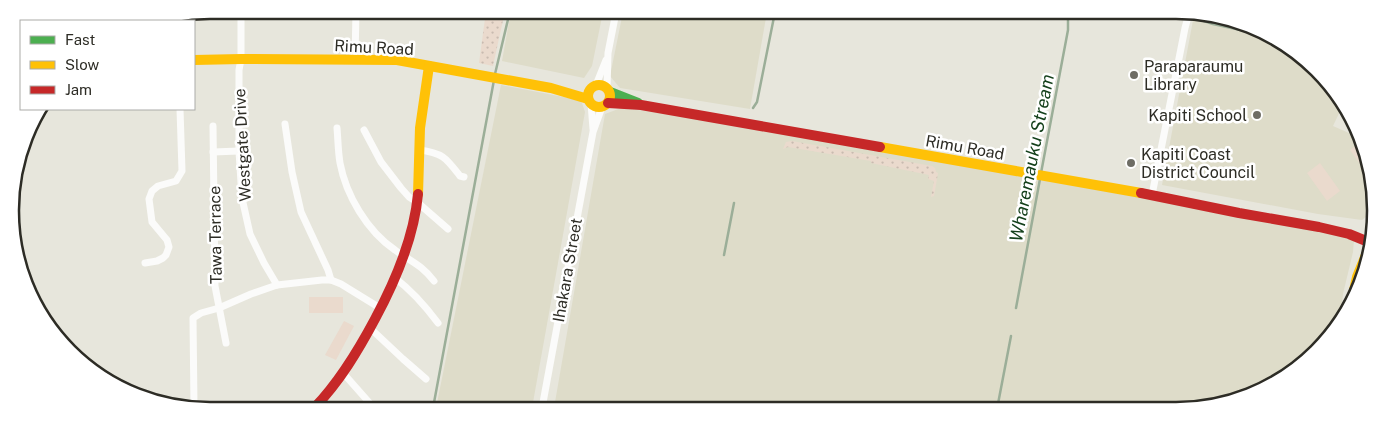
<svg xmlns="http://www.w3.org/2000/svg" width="1386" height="421" font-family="'Public Sans',sans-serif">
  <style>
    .built { fill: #dedcc9 }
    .grass { fill: url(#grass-dots) }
    .pitch { fill: #eadacd }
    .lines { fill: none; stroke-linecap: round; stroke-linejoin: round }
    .stream { stroke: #9bae98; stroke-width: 2.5 }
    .street { stroke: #fbfbfa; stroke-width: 7 }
    .fast { stroke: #4caf50; stroke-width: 10 }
    .slow { stroke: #ffc107; stroke-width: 10 }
    .jam { stroke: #c62828; stroke-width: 10 }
    .poi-dot { fill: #6e6d65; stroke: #fff; stroke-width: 2 }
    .labels { text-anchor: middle; stroke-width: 5; stroke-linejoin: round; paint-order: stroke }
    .street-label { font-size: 16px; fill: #2d2c25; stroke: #fff }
    .poi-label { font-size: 16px; fill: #2d2c25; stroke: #fff; text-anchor: start }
    .water-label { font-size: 18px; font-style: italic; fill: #14401b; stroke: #fff }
    .rim { fill: none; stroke: #2d2c25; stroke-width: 2.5 }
  </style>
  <defs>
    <pattern id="grass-dots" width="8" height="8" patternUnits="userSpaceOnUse" patternTransform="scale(1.25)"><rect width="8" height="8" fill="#eadacd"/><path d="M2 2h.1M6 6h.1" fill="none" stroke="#c9bbb0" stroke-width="1.8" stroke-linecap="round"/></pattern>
  </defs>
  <rect width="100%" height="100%" fill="#e7e6dc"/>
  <g class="built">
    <path d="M 511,11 L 603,12 L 592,66 L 584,78 L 502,61 Z"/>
    <path d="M 623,12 L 767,12 L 750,109 L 620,88 L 610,76 Z"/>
    <path d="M 1195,14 L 1215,14 L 1287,44 L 1342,99 L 1344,103 L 1333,126 L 1358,137 L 1372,172 L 1372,212 L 1362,220 L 1318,214 L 1162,185 L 1194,15 Z"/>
    <path d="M 501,85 L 579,100 L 582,103 L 585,112 L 532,408 L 436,408 Z"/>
    <path d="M 621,108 L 753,125 L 1330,231 L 1354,240 L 1353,252 L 1343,294 L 1340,322 L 1308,361 L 1264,390 L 1201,409 L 554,408 L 605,114 Z"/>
  </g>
  <g class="grass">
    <path d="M 486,11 L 505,11 L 493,66 L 479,63 Z"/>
    <path d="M 792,141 L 932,166 L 935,168 L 936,172 L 938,173 L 934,196 L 931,197 L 934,181 L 928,179 L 929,175 L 871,163 L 871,161 L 788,147 L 783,149 L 786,142 Z"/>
  </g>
  <g class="pitch">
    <path d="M 1360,143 L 1372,172 L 1368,175 L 1350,150 Z"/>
    <path d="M 1320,163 L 1340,191 L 1327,201 L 1307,173 Z"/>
    <rect x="309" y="297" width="34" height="16"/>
    <path d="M 344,321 L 354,326 L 336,360 L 325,355 Z"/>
  </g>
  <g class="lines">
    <g class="stream">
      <path d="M 1198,19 L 1213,24 L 1250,32"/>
      <path d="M 495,74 L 510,11"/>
      <path d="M 753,108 L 757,102 L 775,12"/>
      <path d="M 1041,173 L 1068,30 L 1068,13"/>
      <path d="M 724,255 L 734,203"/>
      <path d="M 1016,308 L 1040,179"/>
      <path d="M 433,408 L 494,80"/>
      <path d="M 997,409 L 1011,336"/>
    </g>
    <g class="street">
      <path d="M 241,10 L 241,59 L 239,70 L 239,151 L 242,198 L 250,234 L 264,263 L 277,285"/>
      <path d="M 355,59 L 356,11"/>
      <path d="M 596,85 L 606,60"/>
      <path d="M 607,88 L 608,53 L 616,12"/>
      <path d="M 591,103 L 593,129"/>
      <path d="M 285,124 L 292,172 L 301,212 L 328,270 L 331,280"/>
      <path d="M 213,126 L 215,286 L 226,343"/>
      <path d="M 337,128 C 338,139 338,151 340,163 C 346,195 367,231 395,250 C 410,261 422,265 434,281"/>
      <path d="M 364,130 L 381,162 L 401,188 L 409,197 L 417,202 L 448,229"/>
      <path d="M 419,150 C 443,153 446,158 460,176 L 464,177"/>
      <path d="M 213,152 L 239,151"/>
      <path d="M 1152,195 L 1185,28 L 1188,17 L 1192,14"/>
      <path d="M 145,263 L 157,261 L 163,258 L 166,255 L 169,247 L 167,240 L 152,222 L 149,199 L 152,191 L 158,186 L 176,181 L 182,171 L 180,109"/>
      <path d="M 395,278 C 411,290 426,307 438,323"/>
      <path d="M 370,328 L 403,359 L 426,379"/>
      <path d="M 344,374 L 374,408"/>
      <path d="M 194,407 L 193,318 L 201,313 L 219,308 L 251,294 L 277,285 L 322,280 L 331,280 L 341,284 L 380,308"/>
      <path d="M 542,408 L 593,132 L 602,107"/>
    </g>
    <path class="fast" d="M 610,92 L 638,103"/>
    <g class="slow">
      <path d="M 194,60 L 241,59 L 397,60 L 551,88 L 588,99"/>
      <circle cx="599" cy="96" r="11"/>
      <path d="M 880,147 L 1141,193"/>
      <path d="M 418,194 L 420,128 L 429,66"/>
      <path d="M 1350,308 L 1357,277 L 1372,240"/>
    </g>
    <g class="jam">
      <path d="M 608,103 L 641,105 L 880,147"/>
      <path d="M 1141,193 L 1239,213 L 1319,227 L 1349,234 L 1371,243"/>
      <path d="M 315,407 C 340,381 358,351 375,319 C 396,280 414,238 418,194"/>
    </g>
  </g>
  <g class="poi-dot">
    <circle cx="1134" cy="75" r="5"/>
    <circle cx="1257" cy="115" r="5"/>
    <circle cx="1131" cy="163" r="5"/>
  </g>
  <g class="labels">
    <g class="street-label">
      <text transform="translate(374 47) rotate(3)" y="6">Rimu Road</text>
      <text transform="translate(242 145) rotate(-93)" y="6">Westgate Drive</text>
      <text transform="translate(965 147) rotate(10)" y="6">Rimu Road</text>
      <text transform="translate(215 235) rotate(-91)" y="6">Tawa Terrace</text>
      <text transform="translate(567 270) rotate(-80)" y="6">Ihakara Street</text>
    </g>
    <g class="poi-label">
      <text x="1144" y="72">Paraparaumu<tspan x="1144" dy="18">Library</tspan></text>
      <text x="1247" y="121" text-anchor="end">Kapiti School</text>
      <text x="1141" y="160">Kapiti Coast<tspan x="1141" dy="18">District Council</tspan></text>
    </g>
    <g class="water-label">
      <text transform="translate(1032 158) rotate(-79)" y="6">Wharemauku Stream</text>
    </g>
  </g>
  <path d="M0 0H1386V421H0ZM210 19H1176A191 191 0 0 1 1367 210V211A191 191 0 0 1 1176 402H210A191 191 0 0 1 19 211V210A191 191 0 0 1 210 19Z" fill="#fff" fill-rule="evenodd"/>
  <path class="rim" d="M210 19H1176A191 191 0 0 1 1367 210V211A191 191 0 0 1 1176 402H210A191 191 0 0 1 19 211V210A191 191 0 0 1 210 19Z"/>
  <rect x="20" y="20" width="175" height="90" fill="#ffffff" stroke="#ababa8"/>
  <rect x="30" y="36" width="25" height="8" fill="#4caf50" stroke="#ababa8"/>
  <text x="65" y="45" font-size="15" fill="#2d2c25">Fast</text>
  <rect x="30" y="61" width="25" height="8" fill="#ffc107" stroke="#ababa8"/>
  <text x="65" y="70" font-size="15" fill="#2d2c25">Slow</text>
  <rect x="30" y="86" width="25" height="8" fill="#c62828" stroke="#ababa8"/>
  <text x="65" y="95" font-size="15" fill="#2d2c25">Jam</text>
</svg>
